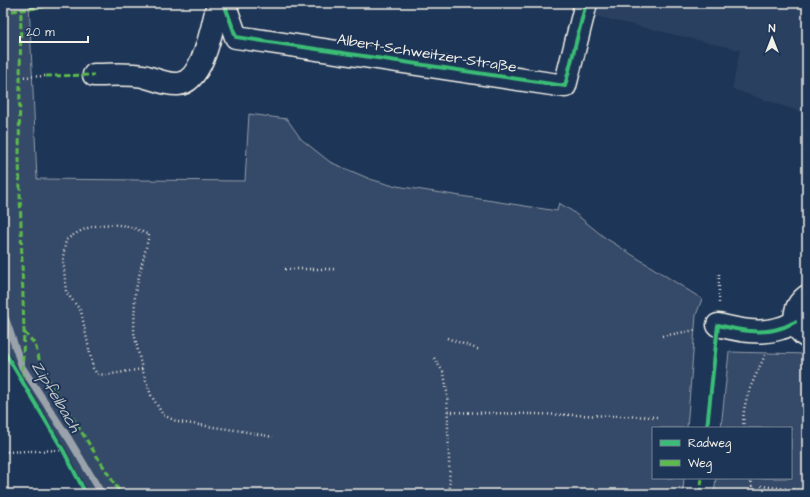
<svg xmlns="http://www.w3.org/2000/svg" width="810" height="497" font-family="'Architects Daughter',sans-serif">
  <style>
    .built { fill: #2a4060 }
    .green { fill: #354a67; stroke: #949ea8 }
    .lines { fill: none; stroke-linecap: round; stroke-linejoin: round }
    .stream { stroke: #9aa2ab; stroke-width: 7 }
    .minor-casing { stroke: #f4f1e8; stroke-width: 25 }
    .path { stroke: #f4f1e8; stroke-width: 2.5; stroke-dasharray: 1 3; stroke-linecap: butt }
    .minor { stroke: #1d3557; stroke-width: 22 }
    .quiet { stroke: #5cbc4b; stroke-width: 3; stroke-dasharray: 6 3; stroke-linecap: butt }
    .cycleway-casing { stroke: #1d3557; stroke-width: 6 }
    .cycleway { stroke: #3abd76; stroke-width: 4 }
    .labels { text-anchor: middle; stroke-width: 4; stroke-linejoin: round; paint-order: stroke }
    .street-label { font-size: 15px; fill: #f4f1e8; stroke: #1d3557 }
    .water-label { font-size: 16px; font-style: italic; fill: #c0c3c4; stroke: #1d3557 }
  </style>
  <rect width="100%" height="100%" fill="#1d3557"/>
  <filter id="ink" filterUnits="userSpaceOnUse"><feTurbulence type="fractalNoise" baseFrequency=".025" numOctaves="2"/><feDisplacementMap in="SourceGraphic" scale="8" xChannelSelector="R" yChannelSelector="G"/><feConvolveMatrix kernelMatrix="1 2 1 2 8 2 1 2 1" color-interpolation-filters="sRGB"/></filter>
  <g filter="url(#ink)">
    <path class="built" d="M 589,3 L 798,3 L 807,6 L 807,114 L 732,89 L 740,50 L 586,14 Z"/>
    <g class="green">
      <path d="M 3,3 L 29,3 L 37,179 L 245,181 L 249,114 L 287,119 L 301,139 L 330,162 L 370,179 L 390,185 L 557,211 L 559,203 L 572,211 L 604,237 L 702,299 L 696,315 L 687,428 L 653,428 L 653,478 L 684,478 L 683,491 L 674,494 L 86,494 L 22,379 L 3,350 Z"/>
      <path d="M 729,352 L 807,354 L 807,494 L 714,494 L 716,478 L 791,478 L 791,428 L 721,428 Z"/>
    </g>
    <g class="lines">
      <path class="stream" d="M 3,307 L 5,317 L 22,367 L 69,439 L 102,494"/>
      <defs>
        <g id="minor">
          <path d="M 224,3 L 236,37 L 565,86 L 586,3"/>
          <path d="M 94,75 C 110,75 127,73 143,76 C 155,79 166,85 178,84 C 204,82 213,23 218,3"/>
          <path d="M 807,296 C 792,307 791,327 807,337"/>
          <path d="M 718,325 C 738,330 761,335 781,328 C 786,327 790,324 795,322"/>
        </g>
      </defs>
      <use href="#minor" class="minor-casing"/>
      <g class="path">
        <path d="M 20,77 L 46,76"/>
        <path d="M 285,269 L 334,269"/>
        <path d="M 719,303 L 719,272"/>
        <path d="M 662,336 L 696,330"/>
        <path d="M 447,338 L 480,350"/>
        <path d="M 3,349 L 63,450 L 86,494"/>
        <path d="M 434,358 L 444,373 L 447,392 L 450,494"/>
        <path d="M 142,369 L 106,375 L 97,374 L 93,368 L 81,311 L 66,292 L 63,257 L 66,240 C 85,226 102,222 126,226 C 134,227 142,232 149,235 L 135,293 L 134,333 L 142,369 L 151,395 L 163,415 L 178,422 L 242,431 L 273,437"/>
        <path d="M 448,412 L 659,417"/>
        <path d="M 744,428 C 740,402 756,376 766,353"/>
        <path d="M 3,452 L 63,450"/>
        <path d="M 751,478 L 753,494"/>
        <path d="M 761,486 L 807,491"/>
      </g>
      <use href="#minor" class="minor"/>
      <g class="quiet">
        <path d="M 3,12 L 21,10"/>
        <path d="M 46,76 L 94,75"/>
        <path d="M 24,332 L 35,344 L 42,370 L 121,494"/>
        <path d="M 22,379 L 24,332 L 19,157 L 21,10 L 72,3"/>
        <path d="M 700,494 L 702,478"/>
      </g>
      <defs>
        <g id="cycleway">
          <path d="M 224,3 L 236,37 L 565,86 L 586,3"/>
          <path d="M 3,349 L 63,450 L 86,494"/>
          <path d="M 707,428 L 718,325 C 738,330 761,335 781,328 C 786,327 790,324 795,322"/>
        </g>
      </defs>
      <use href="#cycleway" class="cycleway-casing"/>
      <use href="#cycleway" class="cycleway"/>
    </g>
  </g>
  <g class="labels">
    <g class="street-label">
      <text transform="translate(427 53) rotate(9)" y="5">Albert-Schweitzer-Straße</text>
    </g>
    <g class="water-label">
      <text transform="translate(57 396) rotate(59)" y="6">Zipfelbach</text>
    </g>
  </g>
  <rect width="810" height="497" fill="none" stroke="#1d3557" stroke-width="16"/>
  <rect x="8" y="8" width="794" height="481" fill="none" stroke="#f4f1e8" stroke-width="1.5" filter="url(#ink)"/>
  <rect x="652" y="427" width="140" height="52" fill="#1d3557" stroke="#738091"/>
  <rect x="660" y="440" width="20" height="6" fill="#3abd76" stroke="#738091"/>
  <text x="688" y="447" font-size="12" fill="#f4f1e8">Radweg</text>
  <rect x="660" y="460" width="20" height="6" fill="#5cbc4b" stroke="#738091"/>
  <text x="688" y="467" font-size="12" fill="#f4f1e8">Weg</text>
  <g transform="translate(772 38)" stroke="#1d3557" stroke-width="3" paint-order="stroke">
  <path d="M0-3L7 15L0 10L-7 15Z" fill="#f4f1e8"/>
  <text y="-6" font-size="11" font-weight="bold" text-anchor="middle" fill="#f4f1e8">N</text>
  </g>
  <path d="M20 36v6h68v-6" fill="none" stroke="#f4f1e8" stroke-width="2"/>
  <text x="26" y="36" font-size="12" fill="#f4f1e8" stroke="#1d3557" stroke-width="3" paint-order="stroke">20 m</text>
</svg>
